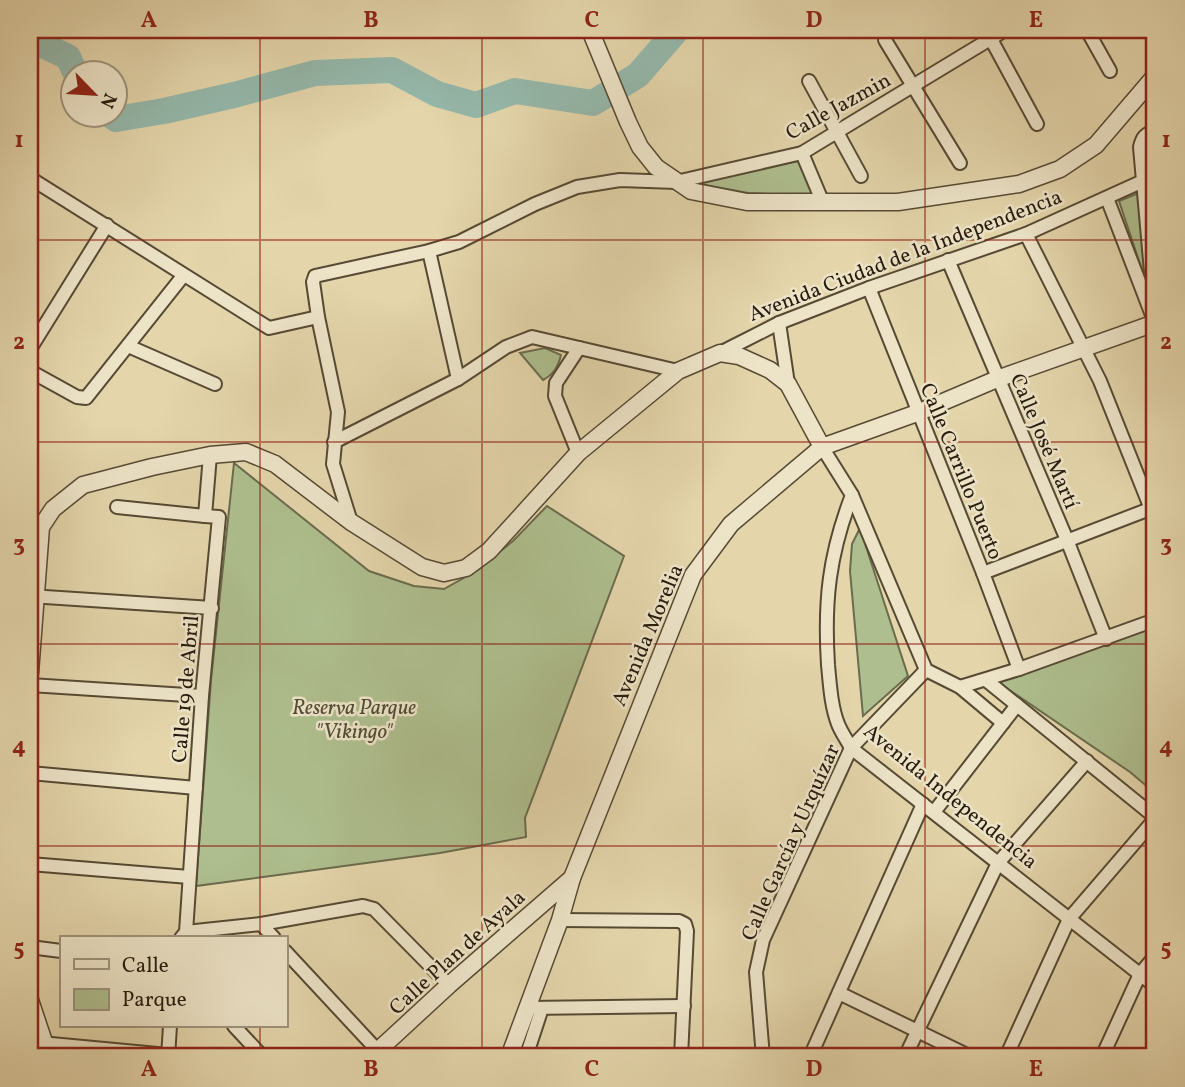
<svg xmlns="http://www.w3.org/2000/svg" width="1185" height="1087" font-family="Vollkorn,serif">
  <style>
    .green { fill: #aebe8e; stroke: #6a6c4e; stroke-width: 2 }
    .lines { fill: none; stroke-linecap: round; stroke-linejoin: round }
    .river { stroke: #95b8ab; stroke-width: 26 }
    .minor-casing { stroke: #564a34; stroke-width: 16 }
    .tertiary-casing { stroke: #564a34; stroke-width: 19 }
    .minor { stroke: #ede4c8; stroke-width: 12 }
    .tertiary { stroke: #ede4c8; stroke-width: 16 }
    .grid { fill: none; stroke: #8f2418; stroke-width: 2; stroke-opacity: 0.55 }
    .labels { text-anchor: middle; stroke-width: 5; stroke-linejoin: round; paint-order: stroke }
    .street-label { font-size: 21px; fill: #271b0d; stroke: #ede4c8 }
    .park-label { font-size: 21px; font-style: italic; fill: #504c34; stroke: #ede4c8 }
    .neatline { fill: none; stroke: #8f2418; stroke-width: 2.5 }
    .grid-label { font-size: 23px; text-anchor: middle; font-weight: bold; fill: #8f2418 }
  </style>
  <rect width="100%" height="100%" fill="#e4d5ab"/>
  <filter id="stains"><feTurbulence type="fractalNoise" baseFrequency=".00286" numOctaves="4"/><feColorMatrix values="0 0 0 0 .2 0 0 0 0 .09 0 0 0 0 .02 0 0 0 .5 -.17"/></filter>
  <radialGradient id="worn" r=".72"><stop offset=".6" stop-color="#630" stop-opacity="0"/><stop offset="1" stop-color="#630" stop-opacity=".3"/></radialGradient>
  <g class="green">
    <path d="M 802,160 L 815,196 L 748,193 L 695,183 Z"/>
    <path d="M 1141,192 L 1150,294 L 1119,201 Z"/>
    <path d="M 545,348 L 561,355 C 558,367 554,374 543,380 L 520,353 Z"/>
    <path d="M 234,463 L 369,571 L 414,586 L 444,589 L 476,571 L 513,541 L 547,506 L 624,556 L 525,818 L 526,837 L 440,853 L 196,886 L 211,680 Z"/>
    <path d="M 860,528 L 908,676 L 863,716 L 850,571 L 852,544 Z"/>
    <path d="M 1155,621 L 1155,793 L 1130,772 L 996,681 Z"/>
  </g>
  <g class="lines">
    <g class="river">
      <path d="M 30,39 L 68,57 L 76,74"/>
      <path d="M 112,116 L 116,119 L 164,111 L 234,95 L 315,73 L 392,70 L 437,94 L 476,105 L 515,91 L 593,103 L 638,75 L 677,30"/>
    </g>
    <defs>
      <g id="minor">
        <path d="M 986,30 L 1037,124"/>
        <path d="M 1087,30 L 1110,71"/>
        <path d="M 885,40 L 960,163"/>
        <path d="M 809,81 L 861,176"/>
        <path d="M 802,153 L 823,203"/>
        <path d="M 30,178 L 269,328 L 318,317"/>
        <path d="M 1107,198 L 1155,323"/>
        <path d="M 1026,234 L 1100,381 L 1155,519"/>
        <path d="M 429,251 L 458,379"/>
        <path d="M 948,260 L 1067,540 L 1106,639"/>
        <path d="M 869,288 L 983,573 L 1019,669"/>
        <path d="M 1150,306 L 1152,283 L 1140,147 C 1142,138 1145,133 1155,132"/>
        <path d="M 779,323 L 788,384"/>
        <path d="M 128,346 L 215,384"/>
        <path d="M 30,349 L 107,225"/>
        <path d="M 720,353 L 779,323 L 869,288 L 1026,234 L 1143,181"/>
        <path d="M 30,371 L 77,397 L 86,398 L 183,276"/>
        <path d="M 334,442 L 458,379 L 506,347 L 532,337 L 678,371"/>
        <path d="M 822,447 L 852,495 C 829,555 824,601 828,665 C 830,685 831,706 838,724 C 841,732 847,740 851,748 L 1155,986"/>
        <path d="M 578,453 L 555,396 L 556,383 L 579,348"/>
        <path d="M 852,495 L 926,670 L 960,687 L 1003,723"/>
        <path d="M 117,507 L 205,516"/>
        <path d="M 351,522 L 333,464 L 338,412 L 318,317 L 313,282 L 315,276 L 429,251 L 459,242 L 535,204 L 577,187 L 620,180 L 676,182 L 802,153 L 1005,30"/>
        <path d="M 983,573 L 1155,507"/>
        <path d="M 30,596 L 212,608"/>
        <path d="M 986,680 L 1155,817"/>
        <path d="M 30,685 L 202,696"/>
        <path d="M 960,687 L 1019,669 L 1155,620"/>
        <path d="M 30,773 L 196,788"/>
        <path d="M 934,812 L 1017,705"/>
        <path d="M 30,864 L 189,877"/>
        <path d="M 560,920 L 679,921 L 685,924 L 687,931 L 681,1057"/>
        <path d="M 261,924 L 274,938"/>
        <path d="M 186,932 L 261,924 L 363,906 L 374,909 L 449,985"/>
        <path d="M 181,938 L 186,932 L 202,696 L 219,517 L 205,516 L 210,455"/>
        <path d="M 30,947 L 61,951"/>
        <path d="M 285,951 L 378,1051 L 389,1057"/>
        <path d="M 839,993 L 971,1057"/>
        <path d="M 528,1008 L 684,1006"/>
        <path d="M 234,1026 L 263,1057"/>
        <path d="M 30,1042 L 168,1055"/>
        <path d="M 168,1057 L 170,1026"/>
        <path d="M 526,1057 L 542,1008"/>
        <path d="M 763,1057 L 756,972 L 763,940 L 851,748 L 926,670"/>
        <path d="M 810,1057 L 923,804"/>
        <path d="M 905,1057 L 998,863 L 1087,761"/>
        <path d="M 1006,1057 L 1069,919 L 1155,819"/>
        <path d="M 1102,1057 L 1140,974 L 1155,956"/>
      </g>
      <g id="tertiary">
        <path d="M 590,30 L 628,122 L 640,147 L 656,167 L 691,191 L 747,202 L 898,202 L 1019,184 L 1060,169 L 1096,145 L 1155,76"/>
        <path d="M 30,673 L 41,527 L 53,509 L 83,485 L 152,467 L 210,455 L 246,452 L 275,464 L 351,522 L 422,567 L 444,573 L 466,568 L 489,551 L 578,453 L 678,371 L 720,353 L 739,356 L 770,370 L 788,384 L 822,447"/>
        <path d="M 30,1000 L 49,1057"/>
        <path d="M 371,1057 L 449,985 L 572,878"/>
        <path d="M 509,1057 L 560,920 L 572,878 L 693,575 L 731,524 L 822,447 L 917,413 L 997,379 L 1155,323"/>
      </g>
    </defs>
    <use href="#minor" class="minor-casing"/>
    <use href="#tertiary" class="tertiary-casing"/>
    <use href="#minor" class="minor"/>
    <use href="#tertiary" class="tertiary"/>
  </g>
  <path class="grid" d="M 260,30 L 260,938M 482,30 L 482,1057M 703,30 L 703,1057M 925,30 L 925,1057M 30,240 L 1155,240M 30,442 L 1155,442M 30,644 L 1155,644M 30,846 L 1155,846M 260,1026 L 260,1057"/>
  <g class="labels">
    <g class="street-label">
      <text transform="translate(838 106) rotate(-29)" y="7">Calle Jazmin</text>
      <text transform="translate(905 255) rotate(-21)" y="7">Avenida Ciudad de la Independencia</text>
      <text transform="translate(1045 441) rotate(67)" y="7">Calle José Martí</text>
      <text transform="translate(962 471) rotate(68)" y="7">Calle Carrillo Puerto</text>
      <text transform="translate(647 635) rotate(-67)" y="7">Avenida Morelia</text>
      <text transform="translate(185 689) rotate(-85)" y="7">Calle 19 de Abril</text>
      <text transform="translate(951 796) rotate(39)" y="7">Avenida Independencia</text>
      <text transform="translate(790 842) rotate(-66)" y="7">Calle García y Urquízar</text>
      <text transform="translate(457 952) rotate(-42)" y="7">Calle Plan de Ayala</text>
    </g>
    <g class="park-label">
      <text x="354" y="714">Reserva Parque<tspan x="354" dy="24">"Vikingo"</tspan></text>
    </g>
  </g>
  <rect width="1185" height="1087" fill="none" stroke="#e4d5ab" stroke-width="77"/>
  <rect x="60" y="936" width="228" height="91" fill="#ede4c8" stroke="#9e947d" stroke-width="2"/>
  <rect x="74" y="959" width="35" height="10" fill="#ede4c8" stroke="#9e947d" stroke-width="2"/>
  <text x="122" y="972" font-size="21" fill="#271b0d">Calle</text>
  <rect x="74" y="989" width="35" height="21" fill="#aebe8e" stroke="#9e947d" stroke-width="2"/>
  <text x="122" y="1006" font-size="21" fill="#271b0d">Parque</text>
  <g transform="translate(94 94) rotate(115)"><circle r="33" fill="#ede4c8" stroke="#9e947d" stroke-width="2"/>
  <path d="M0-5L12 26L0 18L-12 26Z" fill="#8f2418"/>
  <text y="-10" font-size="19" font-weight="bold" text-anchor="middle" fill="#271b0d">N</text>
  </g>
  <rect x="38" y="38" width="1108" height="1010" class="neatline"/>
  <g class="grid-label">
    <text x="149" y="27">A</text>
    <text x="371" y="27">B</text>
    <text x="592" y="27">C</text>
    <text x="814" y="27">D</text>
    <text x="1036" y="27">E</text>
    <text x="19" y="147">1</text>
    <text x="1166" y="147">1</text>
    <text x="19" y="349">2</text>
    <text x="1166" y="349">2</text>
    <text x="19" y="551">3</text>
    <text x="1166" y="551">3</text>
    <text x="19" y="753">4</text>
    <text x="1166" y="753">4</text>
    <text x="19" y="955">5</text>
    <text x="1166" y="955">5</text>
    <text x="149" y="1076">A</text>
    <text x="371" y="1076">B</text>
    <text x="592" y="1076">C</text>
    <text x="814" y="1076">D</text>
    <text x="1036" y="1076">E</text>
  </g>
  <rect width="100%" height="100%" filter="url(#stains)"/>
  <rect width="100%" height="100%" fill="url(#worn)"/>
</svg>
